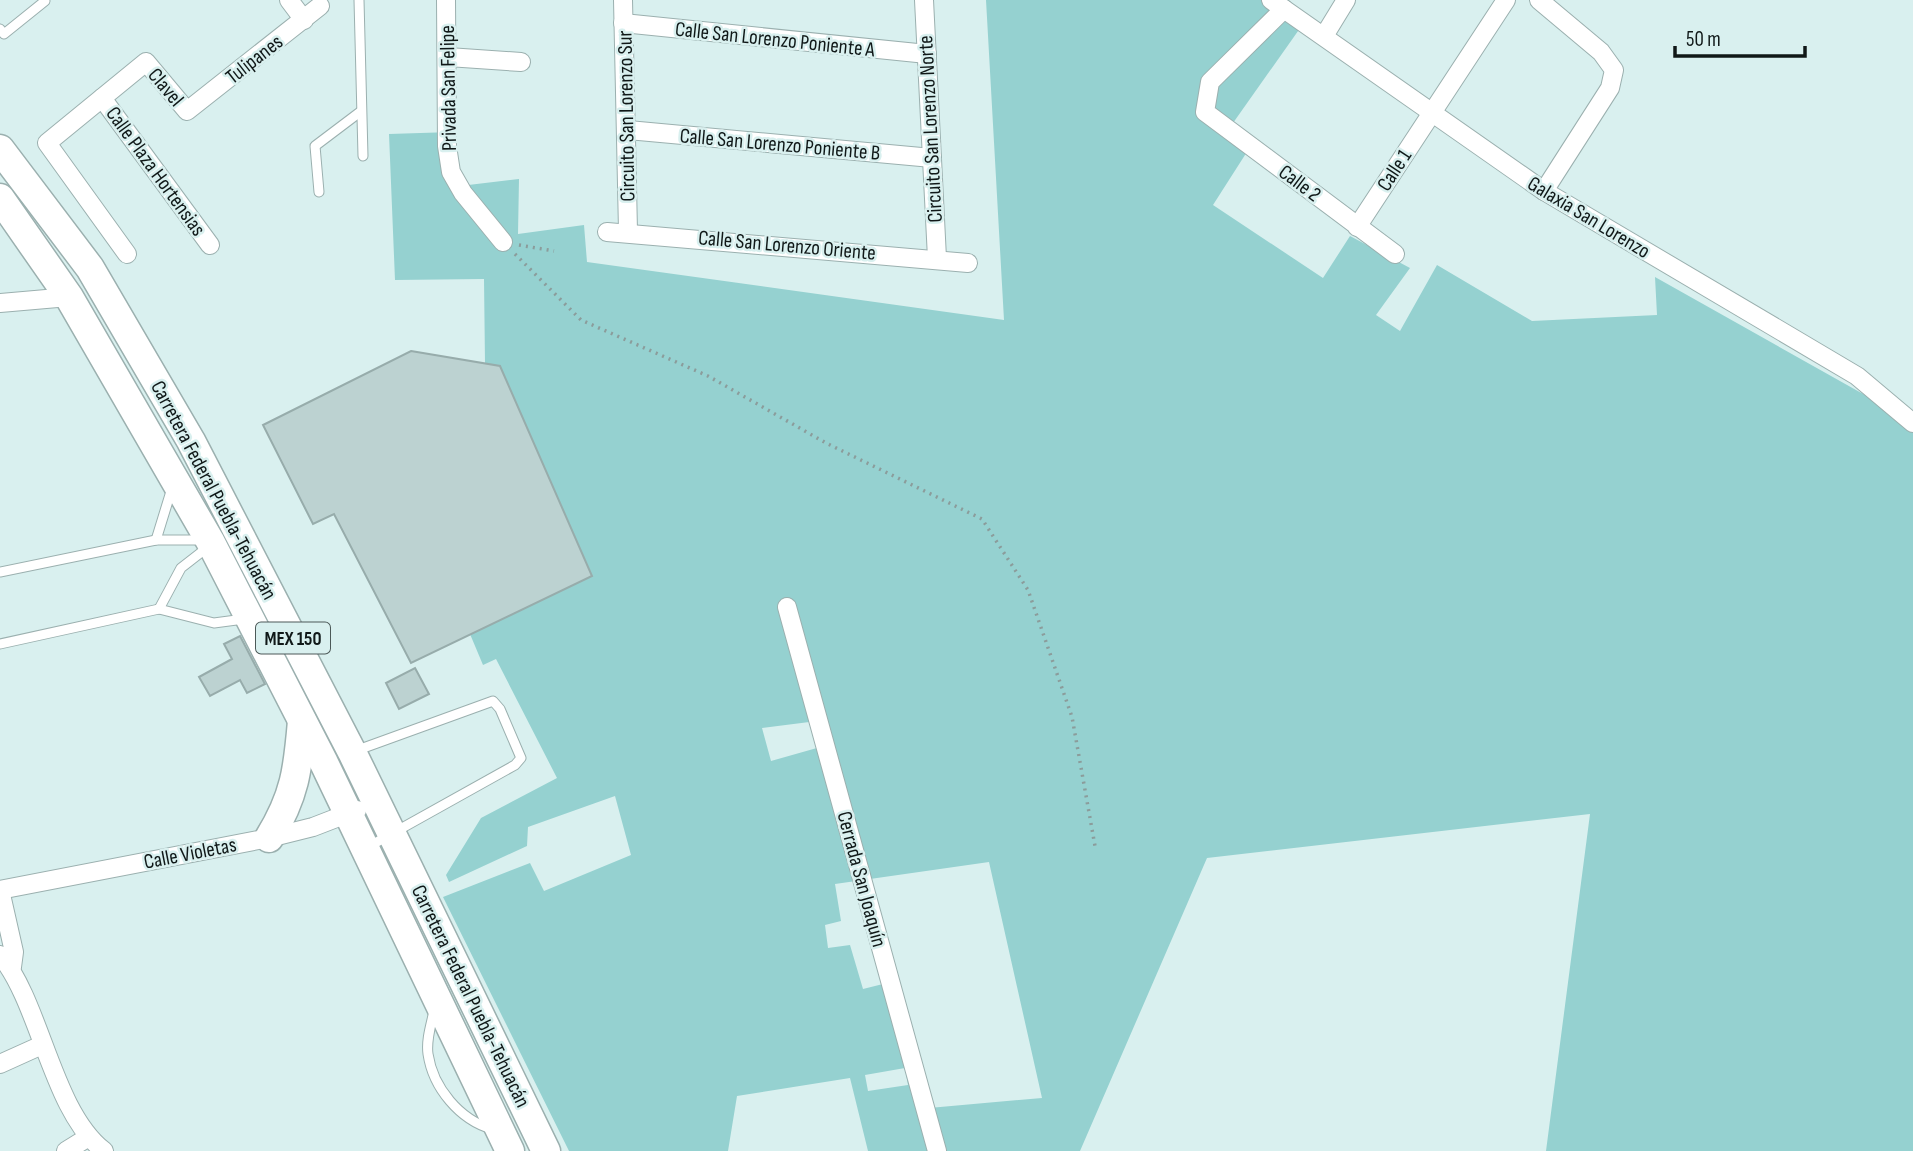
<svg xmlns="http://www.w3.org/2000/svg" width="1913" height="1151" font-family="'Sofia Sans Condensed',sans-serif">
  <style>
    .green { fill: #95d1d0; fill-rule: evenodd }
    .building { fill: #bcd2d1; stroke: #97acab; stroke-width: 2 }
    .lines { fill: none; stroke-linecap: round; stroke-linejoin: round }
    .lane-casing { stroke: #9bb0af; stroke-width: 11 }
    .street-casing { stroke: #9bb0af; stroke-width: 20 }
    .primary-casing { stroke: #9bb0af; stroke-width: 31 }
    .path { stroke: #8b9c9b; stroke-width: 3.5; stroke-dasharray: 2 5; stroke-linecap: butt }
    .lane { stroke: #fff; stroke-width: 9 }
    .street { stroke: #fff; stroke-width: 18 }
    .primary { stroke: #fff; stroke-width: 28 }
    .labels { text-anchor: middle; stroke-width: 5; stroke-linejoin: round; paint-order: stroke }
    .shield { fill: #d9f0ef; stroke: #4c5958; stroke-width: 2 }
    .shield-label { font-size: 19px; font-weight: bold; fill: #101818 }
    .street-label { font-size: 21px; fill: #101818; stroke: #d9f0ef }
  </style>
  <rect width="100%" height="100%" fill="#d9f0ef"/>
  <path class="green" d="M 986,0 L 1267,0 L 1303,24 L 1233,123 L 1252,144 L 1213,205 L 1323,278 L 1350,236 L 1410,268 L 1376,315 L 1400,331 L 1437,265 L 1532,321 L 1657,315 L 1655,277 L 1913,422 L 1913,1151 L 1546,1151 L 1590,814 L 1207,858 L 1080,1151 L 868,1151 L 850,1078 L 737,1096 L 728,1151 L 569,1151 L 443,897 L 530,863 L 544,891 L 631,855 L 615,796 L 528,827 L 527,846 L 449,882 L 446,875 L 481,818 L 557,778 L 496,659 L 483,665 L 470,634 L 592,575 L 500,366 L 485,363 L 484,279 L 395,280 L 389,134 L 452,132 L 460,186 L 519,179 L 518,234 L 584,225 L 587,262 L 1004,320 ZM 825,720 L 831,744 L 771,761 L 762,728 ZM 989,862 L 1042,1098 L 929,1108 L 895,981 L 863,989 L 850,945 L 828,948 L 825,925 L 841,921 L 835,884 ZM 905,1068 L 908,1085 L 868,1091 L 865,1075 Z"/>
  <g class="building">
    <path d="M 411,351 L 500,366 L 592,576 L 411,663 L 334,514 L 313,524 L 263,425 Z"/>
    <path d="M 240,636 L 265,684 L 247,693 L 240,680 L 210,696 L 199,677 L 232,659 L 224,644 Z"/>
    <path d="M 415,668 L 429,694 L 399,709 L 386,683 Z"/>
  </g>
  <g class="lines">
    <defs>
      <g id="lane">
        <path d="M 359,0 L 363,156"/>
        <path d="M 0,29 L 4,34 L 45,1"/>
        <path d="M 319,192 L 315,146 L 360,112"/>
        <path d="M 156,540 L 172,488"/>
        <path d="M 0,572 L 156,540 L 205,540"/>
        <path d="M 159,609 L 181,568 L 208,547"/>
        <path d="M 0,644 L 159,609 L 214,623 L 244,619"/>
        <path d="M 355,751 L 493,701 L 500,709 L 521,758 L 515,765 L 368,847"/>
        <path d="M 434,1011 C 431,1025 426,1040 428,1054 C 433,1088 460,1120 492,1129"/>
      </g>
      <g id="street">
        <path d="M 289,0 L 304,20"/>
        <path d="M 446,0 L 447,146 L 451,172 L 463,193 L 503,242"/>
        <path d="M 623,0 L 628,231"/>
        <path d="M 924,0 L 937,258"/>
        <path d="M 1271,0 L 1544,191 L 1857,376 L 1913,423"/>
        <path d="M 1539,0 L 1601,52 L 1614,70 L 1610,88 L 1544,191"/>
        <path d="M 1284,9 L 1210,82 L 1205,112 L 1395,254"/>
        <path d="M 623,23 L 927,54"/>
        <path d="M 1324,36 L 1346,0"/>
        <path d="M 448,57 L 521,62"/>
        <path d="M 102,98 L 210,245"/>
        <path d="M 628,130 L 932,158"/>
        <path d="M 1357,227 L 1506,0"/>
        <path d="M 607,232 L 968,263"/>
        <path d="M 127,254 L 47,143 L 146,62 L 187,111 L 320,6"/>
        <path d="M 0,303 L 69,297"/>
        <path d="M 787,607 L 937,1151"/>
        <path d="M 0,890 L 269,838 L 313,827 L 357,810"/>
        <path d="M 0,890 L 14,952 L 12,967"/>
        <path d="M 0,955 C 41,1004 52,1111 104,1151"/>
        <path d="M 0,1064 L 42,1045"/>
        <path d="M 66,1151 L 87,1138"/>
      </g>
      <g id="primary">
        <path d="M 0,149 L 90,268 L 191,441 L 352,752 L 546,1151"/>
        <path d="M 0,198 L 69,297 L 210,541 L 324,763 L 510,1151"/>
        <path d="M 269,838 C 295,796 298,769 302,721"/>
      </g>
    </defs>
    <use href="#lane" class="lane-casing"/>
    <use href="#street" class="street-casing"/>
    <use href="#primary" class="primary-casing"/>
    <g class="path">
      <path d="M 519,245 L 554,251"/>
      <path d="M 515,254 L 581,320 L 708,376 L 826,443 L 982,519 L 1028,590 L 1072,717 L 1095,846"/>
    </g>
    <use href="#lane" class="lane"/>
    <use href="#street" class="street"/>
    <use href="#primary" class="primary"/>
  </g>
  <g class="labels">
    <rect class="shield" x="256" y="622.5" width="74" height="31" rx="5"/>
    <g class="shield-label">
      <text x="293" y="645">MEX 150</text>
    </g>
    <g class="street-label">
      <text transform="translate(775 39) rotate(6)" y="7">Calle San Lorenzo Poniente A</text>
      <text transform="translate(254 59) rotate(-38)" y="7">Tulipanes</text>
      <text transform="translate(166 87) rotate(50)" y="7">Clavel</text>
      <text transform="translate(448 88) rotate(-91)" y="7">Privada San Felipe</text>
      <text transform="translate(626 116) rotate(-91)" y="7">Circuito San Lorenzo Sur</text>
      <text transform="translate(930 129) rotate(-93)" y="7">Circuito San Lorenzo Norte</text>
      <text transform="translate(780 144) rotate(5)" y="7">Calle San Lorenzo Poniente B</text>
      <text transform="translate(1394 170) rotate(-57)" y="7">Calle 1</text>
      <text transform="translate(156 171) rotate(54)" y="7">Calle Plaza Hortensias</text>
      <text transform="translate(1300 183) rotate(37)" y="7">Calle 2</text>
      <text transform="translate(1589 217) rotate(31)" y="7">Galaxia San Lorenzo</text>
      <text transform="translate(787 245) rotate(5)" y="7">Calle San Lorenzo Oriente</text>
      <text transform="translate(214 490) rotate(62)" y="7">Carretera Federal Puebla-Tehuacán</text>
      <text transform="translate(190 853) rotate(-11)" y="7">Calle Violetas</text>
      <text transform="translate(862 879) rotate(75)" y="7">Cerrada San Joaquín</text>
      <text transform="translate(471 996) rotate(64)" y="7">Carretera Federal Puebla-Tehuacán</text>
    </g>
  </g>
  <path d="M1675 46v10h130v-10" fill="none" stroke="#101818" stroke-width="3.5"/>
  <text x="1686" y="46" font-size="21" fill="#101818" stroke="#d9f0ef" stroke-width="5" paint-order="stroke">50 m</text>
</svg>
